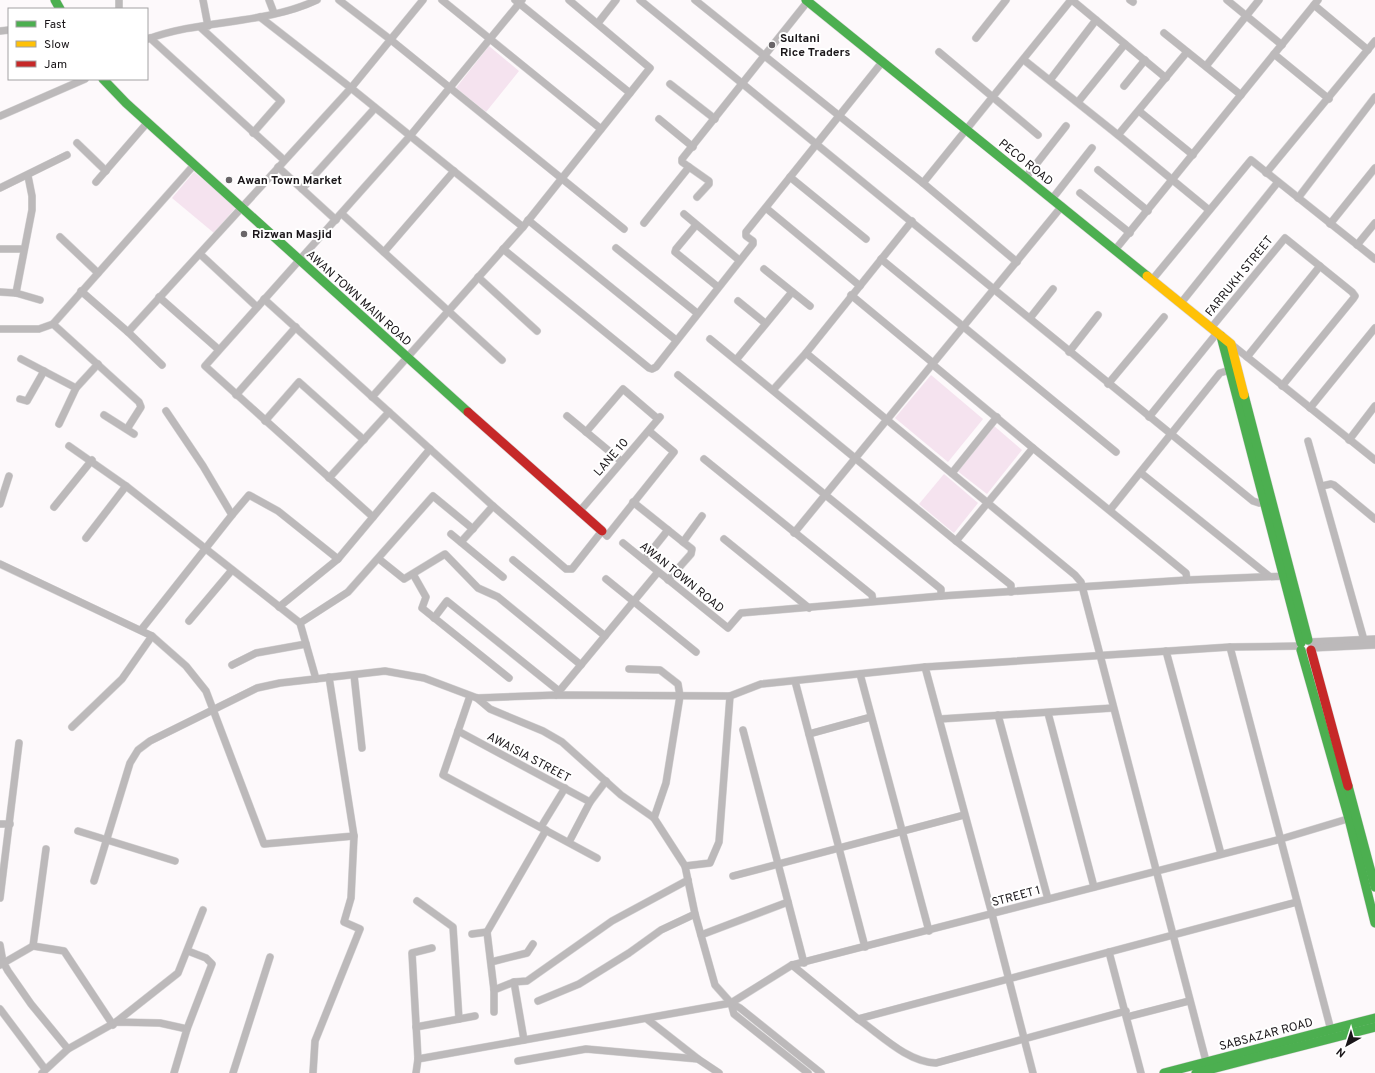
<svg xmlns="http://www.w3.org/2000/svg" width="1375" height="1073" font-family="Overpass,sans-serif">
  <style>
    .park { fill: #f5e3ef }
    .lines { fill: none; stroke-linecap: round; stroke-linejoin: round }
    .street-casing { stroke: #d8d6d7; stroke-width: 8 }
    .fast-casing { stroke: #d8d6d7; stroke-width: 10 }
    .slow-casing { stroke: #d8d6d7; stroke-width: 10 }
    .jam-casing { stroke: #d8d6d7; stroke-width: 10 }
    .street { stroke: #bcb9ba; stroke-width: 7 }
    .fast { stroke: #4caf50; stroke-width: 9 }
    .slow { stroke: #ffc107; stroke-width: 9 }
    .jam { stroke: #c62828; stroke-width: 9 }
    .poi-dot { fill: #696568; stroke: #fff; stroke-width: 1.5 }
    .labels { text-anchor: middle; stroke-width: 4; stroke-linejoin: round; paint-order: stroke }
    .poi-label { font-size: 12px; font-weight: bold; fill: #1a1619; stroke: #fff; text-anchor: start }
    .street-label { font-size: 12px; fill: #1a1619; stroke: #fff }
  </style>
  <rect width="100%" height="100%" fill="#fdf9fb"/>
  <g class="park">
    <path d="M 489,46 L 519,71 L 486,112 L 456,88 Z"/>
    <path d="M 194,172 L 236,207 L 214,233 L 172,198 Z"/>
    <path d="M 931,375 L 983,419 L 948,462 L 895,418 Z"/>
    <path d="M 993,425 L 1022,450 L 987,494 L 956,470 Z"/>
    <path d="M 944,474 L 978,503 L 954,533 L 919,504 Z"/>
  </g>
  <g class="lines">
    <defs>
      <g id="street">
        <path d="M 119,0 L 119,9"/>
        <path d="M 203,0 L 208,26"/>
        <path d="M 269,0 L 274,13"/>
        <path d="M 339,0 L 391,40 L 624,229"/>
        <path d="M 442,0 L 601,129"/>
        <path d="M 515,0 L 630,93"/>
        <path d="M 640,0 L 1253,501 L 1259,503 L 1269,502"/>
        <path d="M 695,0 L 923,183 L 1017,262"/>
        <path d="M 1072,0 L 1166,78"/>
        <path d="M 1130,0 L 1133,2"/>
        <path d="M 1227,0 L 1282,45"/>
        <path d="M 1314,5 L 1368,50"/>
        <path d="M 260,17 L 351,88 L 523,227"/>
        <path d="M 598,23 L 616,0"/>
        <path d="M 200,27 L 281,101 L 253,133"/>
        <path d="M 0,31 L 9,30"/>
        <path d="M 1164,33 L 1241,95"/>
        <path d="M 150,38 L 284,160"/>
        <path d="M 976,38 L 1006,0"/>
        <path d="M 148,39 C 202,19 264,25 317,0"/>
        <path d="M 939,52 L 1038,135"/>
        <path d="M 1274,54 L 1329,99"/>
        <path d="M 1024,60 L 1118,135 L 1209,210"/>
        <path d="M 1206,66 L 1259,0"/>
        <path d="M 1050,80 L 1096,20"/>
        <path d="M 670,84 L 715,119"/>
        <path d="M 1124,86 L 1145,60"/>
        <path d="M 1078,102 L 1125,44"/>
        <path d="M 1139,111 L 1193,155"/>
        <path d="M 0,116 L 85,79"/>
        <path d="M 659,119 L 693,147"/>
        <path d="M 1118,135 L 1187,52"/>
        <path d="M 77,143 L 106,171"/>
        <path d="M 278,167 L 336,220"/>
        <path d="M 1098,170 L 1148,211"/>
        <path d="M 1266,173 L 1375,41"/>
        <path d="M 790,177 L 866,239"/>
        <path d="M 1026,177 L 1066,126"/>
        <path d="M 96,182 L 147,123"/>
        <path d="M 923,183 L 1071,0"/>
        <path d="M 0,188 L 67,155"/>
        <path d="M 302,189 L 375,108"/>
        <path d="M 1080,193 L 1130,233"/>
        <path d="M 697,197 L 709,184 L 709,181 L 682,162 L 682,159 L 808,1"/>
        <path d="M 1298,198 L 1375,97"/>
        <path d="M 1052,199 L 1092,148"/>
        <path d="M 766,208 L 860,286"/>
        <path d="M 342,214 L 502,360"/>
        <path d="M 684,214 L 739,260"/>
        <path d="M 528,220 L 676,340"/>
        <path d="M 644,223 L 689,167"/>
        <path d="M 1330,224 L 1375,168"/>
        <path d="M 696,225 L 676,249 L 675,252 L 718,287"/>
        <path d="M 60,237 L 98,273"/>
        <path d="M 1357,245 L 1375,223"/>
        <path d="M 616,248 L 697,313"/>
        <path d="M 0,249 L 24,249"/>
        <path d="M 503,249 L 649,368 L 652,369 L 656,367 L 753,244 L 753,241 L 746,236 L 746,232 L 883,61"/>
        <path d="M 1115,250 L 1318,0"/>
        <path d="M 384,252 L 454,171"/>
        <path d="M 200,254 L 257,307"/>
        <path d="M 881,259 L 1116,452"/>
        <path d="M 764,269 L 810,306"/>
        <path d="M 478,277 L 537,331"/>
        <path d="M 1152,280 L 1251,160 L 1375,259"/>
        <path d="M 81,291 L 128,332 L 351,88 L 423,0"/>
        <path d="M 0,292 L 16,293 L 40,300"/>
        <path d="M 16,293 L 32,210 L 32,196 L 28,176"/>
        <path d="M 851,295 L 933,363"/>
        <path d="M 159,297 L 218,349"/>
        <path d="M 264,299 L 493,506 L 566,569 L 572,569 L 602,531 L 607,536 L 674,452 L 649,431"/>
        <path d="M 738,301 L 765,323"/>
        <path d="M 1181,303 L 1278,182"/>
        <path d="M 1030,318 L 1053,289"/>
        <path d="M 53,324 L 139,402 L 141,407 L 127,429"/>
        <path d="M 1211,328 L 1285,238 L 1352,292 L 1355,296 L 1353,299 L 1282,386"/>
        <path d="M 0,329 L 39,329 L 53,324 L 194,165"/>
        <path d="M 128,332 L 162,365"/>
        <path d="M 710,339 L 956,541"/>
        <path d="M 1231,344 L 1375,460"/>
        <path d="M 1069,352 L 1098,315"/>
        <path d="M 806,353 L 1075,575 L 1081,582 L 1207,1065"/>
        <path d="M 1247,357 L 1320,266"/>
        <path d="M 21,359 L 76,388"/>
        <path d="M 736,360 L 792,292"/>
        <path d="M 932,364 L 1033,448 L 956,541 L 1011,585 L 1011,592"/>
        <path d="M 678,375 L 941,589 L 941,596"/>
        <path d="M 1108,384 L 1164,317"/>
        <path d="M 773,390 L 806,353 L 912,221"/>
        <path d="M 236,395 L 296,327"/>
        <path d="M 372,397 L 523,227 L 650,68 L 569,0"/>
        <path d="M 20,399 L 27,401 L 44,371"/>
        <path d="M 1310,408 L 1375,328"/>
        <path d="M 166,411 L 203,466 L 232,515"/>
        <path d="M 104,415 L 134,434"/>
        <path d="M 567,416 L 621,461"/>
        <path d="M 1149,417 L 1217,333"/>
        <path d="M 265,421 L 299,382 L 364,440"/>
        <path d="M 59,424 L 76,388 L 98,364"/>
        <path d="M 586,432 L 623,389 L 658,419"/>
        <path d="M 1349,440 L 1375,406"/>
        <path d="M 1308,441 L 1364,640"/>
        <path d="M 69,446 L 126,486 L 300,623 L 316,679"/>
        <path d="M 1033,448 L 1186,573 L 1187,580"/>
        <path d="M 704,459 L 872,595 L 873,601"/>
        <path d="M 952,473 L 997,417"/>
        <path d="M 1141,473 L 1269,576"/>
        <path d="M 329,478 L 389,412"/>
        <path d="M 1322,486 L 1331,484 L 1334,485 L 1375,519"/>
        <path d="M 633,502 L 683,542"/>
        <path d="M 0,504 L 9,476"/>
        <path d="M 54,507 L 92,460"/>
        <path d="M 1110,510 L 1220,373 L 1233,369"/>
        <path d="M 579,512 L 660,417"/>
        <path d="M 373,517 L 205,366 L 410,136 L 522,0"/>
        <path d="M 794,533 L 1062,206"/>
        <path d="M 451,534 L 503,577"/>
        <path d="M 86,538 L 126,486"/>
        <path d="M 724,539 L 809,608"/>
        <path d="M 461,542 L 493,506"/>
        <path d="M 623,543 L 728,628 L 741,613 L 941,596 L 1187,580 L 1287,576"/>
        <path d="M 379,559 L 404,579 L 445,554 L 478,588 L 498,597 L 581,665"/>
        <path d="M 513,560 L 605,636"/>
        <path d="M 644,560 L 668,530"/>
        <path d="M 0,564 L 152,636 L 186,666 L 206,691 L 264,844 L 354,836"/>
        <path d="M 413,574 L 426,597 L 422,608 L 509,678"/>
        <path d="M 606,579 L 696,652"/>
        <path d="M 668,580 L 691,554 L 692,549 L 683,542 L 702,516"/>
        <path d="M 279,607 L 338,559 L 430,449"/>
        <path d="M 434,618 L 447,601 L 559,691"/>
        <path d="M 189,621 L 232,570"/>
        <path d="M 300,623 L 348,592 L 433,496 L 473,529"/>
        <path d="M 141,630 L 232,515 L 249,495 L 278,511 L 338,559"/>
        <path d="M 1310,642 L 1375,639"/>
        <path d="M 1230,647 L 1332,1034"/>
        <path d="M 1312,648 L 1375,645"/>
        <path d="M 1166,651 L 1221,854"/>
        <path d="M 232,665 L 256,653 L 306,644"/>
        <path d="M 925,667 L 992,914 L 1033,1073"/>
        <path d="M 629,669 L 660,670 L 678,684 L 680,696 L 666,783 L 654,818"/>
        <path d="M 860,674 L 929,931"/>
        <path d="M 354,675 L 362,748"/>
        <path d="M 795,681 L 865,947"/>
        <path d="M 556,695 L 658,572"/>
        <path d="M 470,696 L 443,775 L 597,858"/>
        <path d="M 477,698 L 490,709 L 543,731 L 562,742 L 621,795 L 654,818 L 685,866 L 695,914 L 715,985 L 731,1003 L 734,1014 L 808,1073"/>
        <path d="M 1048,713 L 1094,887"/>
        <path d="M 998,715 L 1048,899"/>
        <path d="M 940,719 L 1113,708"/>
        <path d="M 72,727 L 122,679 L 152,636"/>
        <path d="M 743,730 L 804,963"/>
        <path d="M 458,731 L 590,802"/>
        <path d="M 809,734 L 871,717"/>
        <path d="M 0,824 L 10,824"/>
        <path d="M 541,827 L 565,788"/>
        <path d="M 78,831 L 175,861"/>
        <path d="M 569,842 L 590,802 L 606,781"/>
        <path d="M 685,866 L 710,863 L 719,842 L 730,696"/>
        <path d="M 733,876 L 964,815"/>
        <path d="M 94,881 L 130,763 L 138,750 L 150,741 L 257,688 L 280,683 L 385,671 L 424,678 L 477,698 L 556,695 L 730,696 L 761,684 L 925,667 L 1230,647 L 1300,646"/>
        <path d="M 0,898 L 19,743"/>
        <path d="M 417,901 L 453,927 L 459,1019"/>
        <path d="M 472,934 L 487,932"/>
        <path d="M 701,935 L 788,902"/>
        <path d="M 0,945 L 3,962 L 8,971 L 31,1004 L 68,1049"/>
        <path d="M 33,946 L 46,849"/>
        <path d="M 1109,952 L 1141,1073"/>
        <path d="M 491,962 L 527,953 L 533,944"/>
        <path d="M 0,965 L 33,946 L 64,951 L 113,1025"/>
        <path d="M 792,965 L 858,1019"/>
        <path d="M 514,982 L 524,1040"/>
        <path d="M 494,990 L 514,982 L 527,981 L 612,921 L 688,880"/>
        <path d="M 538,1001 L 579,984 L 629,953 L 661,930 L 695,914"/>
        <path d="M 731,1003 L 740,1008 L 821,1073"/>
        <path d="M 0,1009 L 45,1069"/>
        <path d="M 1126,1011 L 936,1063 C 907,1062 881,1035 858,1019 L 1297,902"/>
        <path d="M 494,1012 L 494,990 L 487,932 L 546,830"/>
        <path d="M 1127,1017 L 1189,1001"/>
        <path d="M 647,1019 L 698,1059"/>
        <path d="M 116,1022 L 178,973 L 203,910"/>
        <path d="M 416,1027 L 475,1016"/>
        <path d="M 418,1059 L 731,1003 L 792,965 L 1281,839 L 1354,817"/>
        <path d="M 518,1061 L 586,1049 L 698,1059 L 719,1073"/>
        <path d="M 42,1073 L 68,1049 L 116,1022 L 160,1023 L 187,1029"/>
        <path d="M 174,1073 L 187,1029 L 212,964 L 206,958 L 188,951"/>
        <path d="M 233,1073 L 270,957"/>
        <path d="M 313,1073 L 315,1041 L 360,929 L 344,922 L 351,898 L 354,836 L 329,677"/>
        <path d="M 416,1073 L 418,1059 L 412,953 L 432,948"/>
      </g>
      <g id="fast">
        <path d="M 55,0 L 60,9"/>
        <path d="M 806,0 L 1147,276"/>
        <path d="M 103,79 L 126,103 L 468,412"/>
        <path d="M 1221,336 L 1301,643"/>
        <path d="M 1244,395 L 1308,640"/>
        <path d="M 1301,650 L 1349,819 L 1375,923"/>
        <path d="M 1348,786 L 1375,887"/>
        <path d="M 1164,1073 L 1375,1018"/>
        <path d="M 1196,1073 L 1375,1027"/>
      </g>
      <path id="slow" d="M 1147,276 L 1231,344 L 1244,395"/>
      <g id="jam">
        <path d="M 468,412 L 602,531"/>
        <path d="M 1311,650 L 1348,786"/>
      </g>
    </defs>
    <use href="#street" class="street-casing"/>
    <use href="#fast" class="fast-casing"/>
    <use href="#slow" class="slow-casing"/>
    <use href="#jam" class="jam-casing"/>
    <use href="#street" class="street"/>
    <use href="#fast" class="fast"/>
    <use href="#slow" class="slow"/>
    <use href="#jam" class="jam"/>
  </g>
  <g class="poi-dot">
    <circle cx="772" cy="45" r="4"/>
    <circle cx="229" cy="180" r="4"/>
    <circle cx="244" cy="234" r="4"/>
  </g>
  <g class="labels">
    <g class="poi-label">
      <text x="780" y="42">Sultani<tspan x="780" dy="14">Rice Traders</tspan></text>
      <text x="237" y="184">Awan Town Market</text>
      <text x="252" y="238">Rizwan Masjid</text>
    </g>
    <g class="street-label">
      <text transform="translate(1026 162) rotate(39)" y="4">PECO ROAD</text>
      <text transform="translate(1239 276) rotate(-51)" y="4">FARRUKH STREET</text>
      <text transform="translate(359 298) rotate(42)" y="4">AWAN TOWN MAIN ROAD</text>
      <text transform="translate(611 457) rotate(-49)" y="4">LANE 10</text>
      <text transform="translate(682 577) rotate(39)" y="4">AWAN TOWN ROAD</text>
      <text transform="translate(529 757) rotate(28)" y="4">AWAISIA STREET</text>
      <text transform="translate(1016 896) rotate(-15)" y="4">STREET 1</text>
      <text transform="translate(1266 1034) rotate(-15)" y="4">SABSAZAR ROAD</text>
    </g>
  </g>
  <rect x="8" y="8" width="140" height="72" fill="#ffffff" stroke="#a3a2a3"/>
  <rect x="16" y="21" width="20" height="6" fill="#4caf50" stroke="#a3a2a3"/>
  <text x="44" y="28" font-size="12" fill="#1a1619">Fast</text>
  <rect x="16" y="41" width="20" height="6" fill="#ffc107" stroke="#a3a2a3"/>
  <text x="44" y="48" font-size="12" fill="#1a1619">Slow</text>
  <rect x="16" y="61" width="20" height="6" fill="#c62828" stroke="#a3a2a3"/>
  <text x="44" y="68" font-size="12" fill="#1a1619">Jam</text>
  <g transform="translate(1347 1045) rotate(219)" stroke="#ffffff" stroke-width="3" paint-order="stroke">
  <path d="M0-3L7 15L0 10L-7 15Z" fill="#1a1619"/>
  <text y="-6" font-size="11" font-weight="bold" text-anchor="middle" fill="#1a1619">N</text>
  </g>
</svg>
